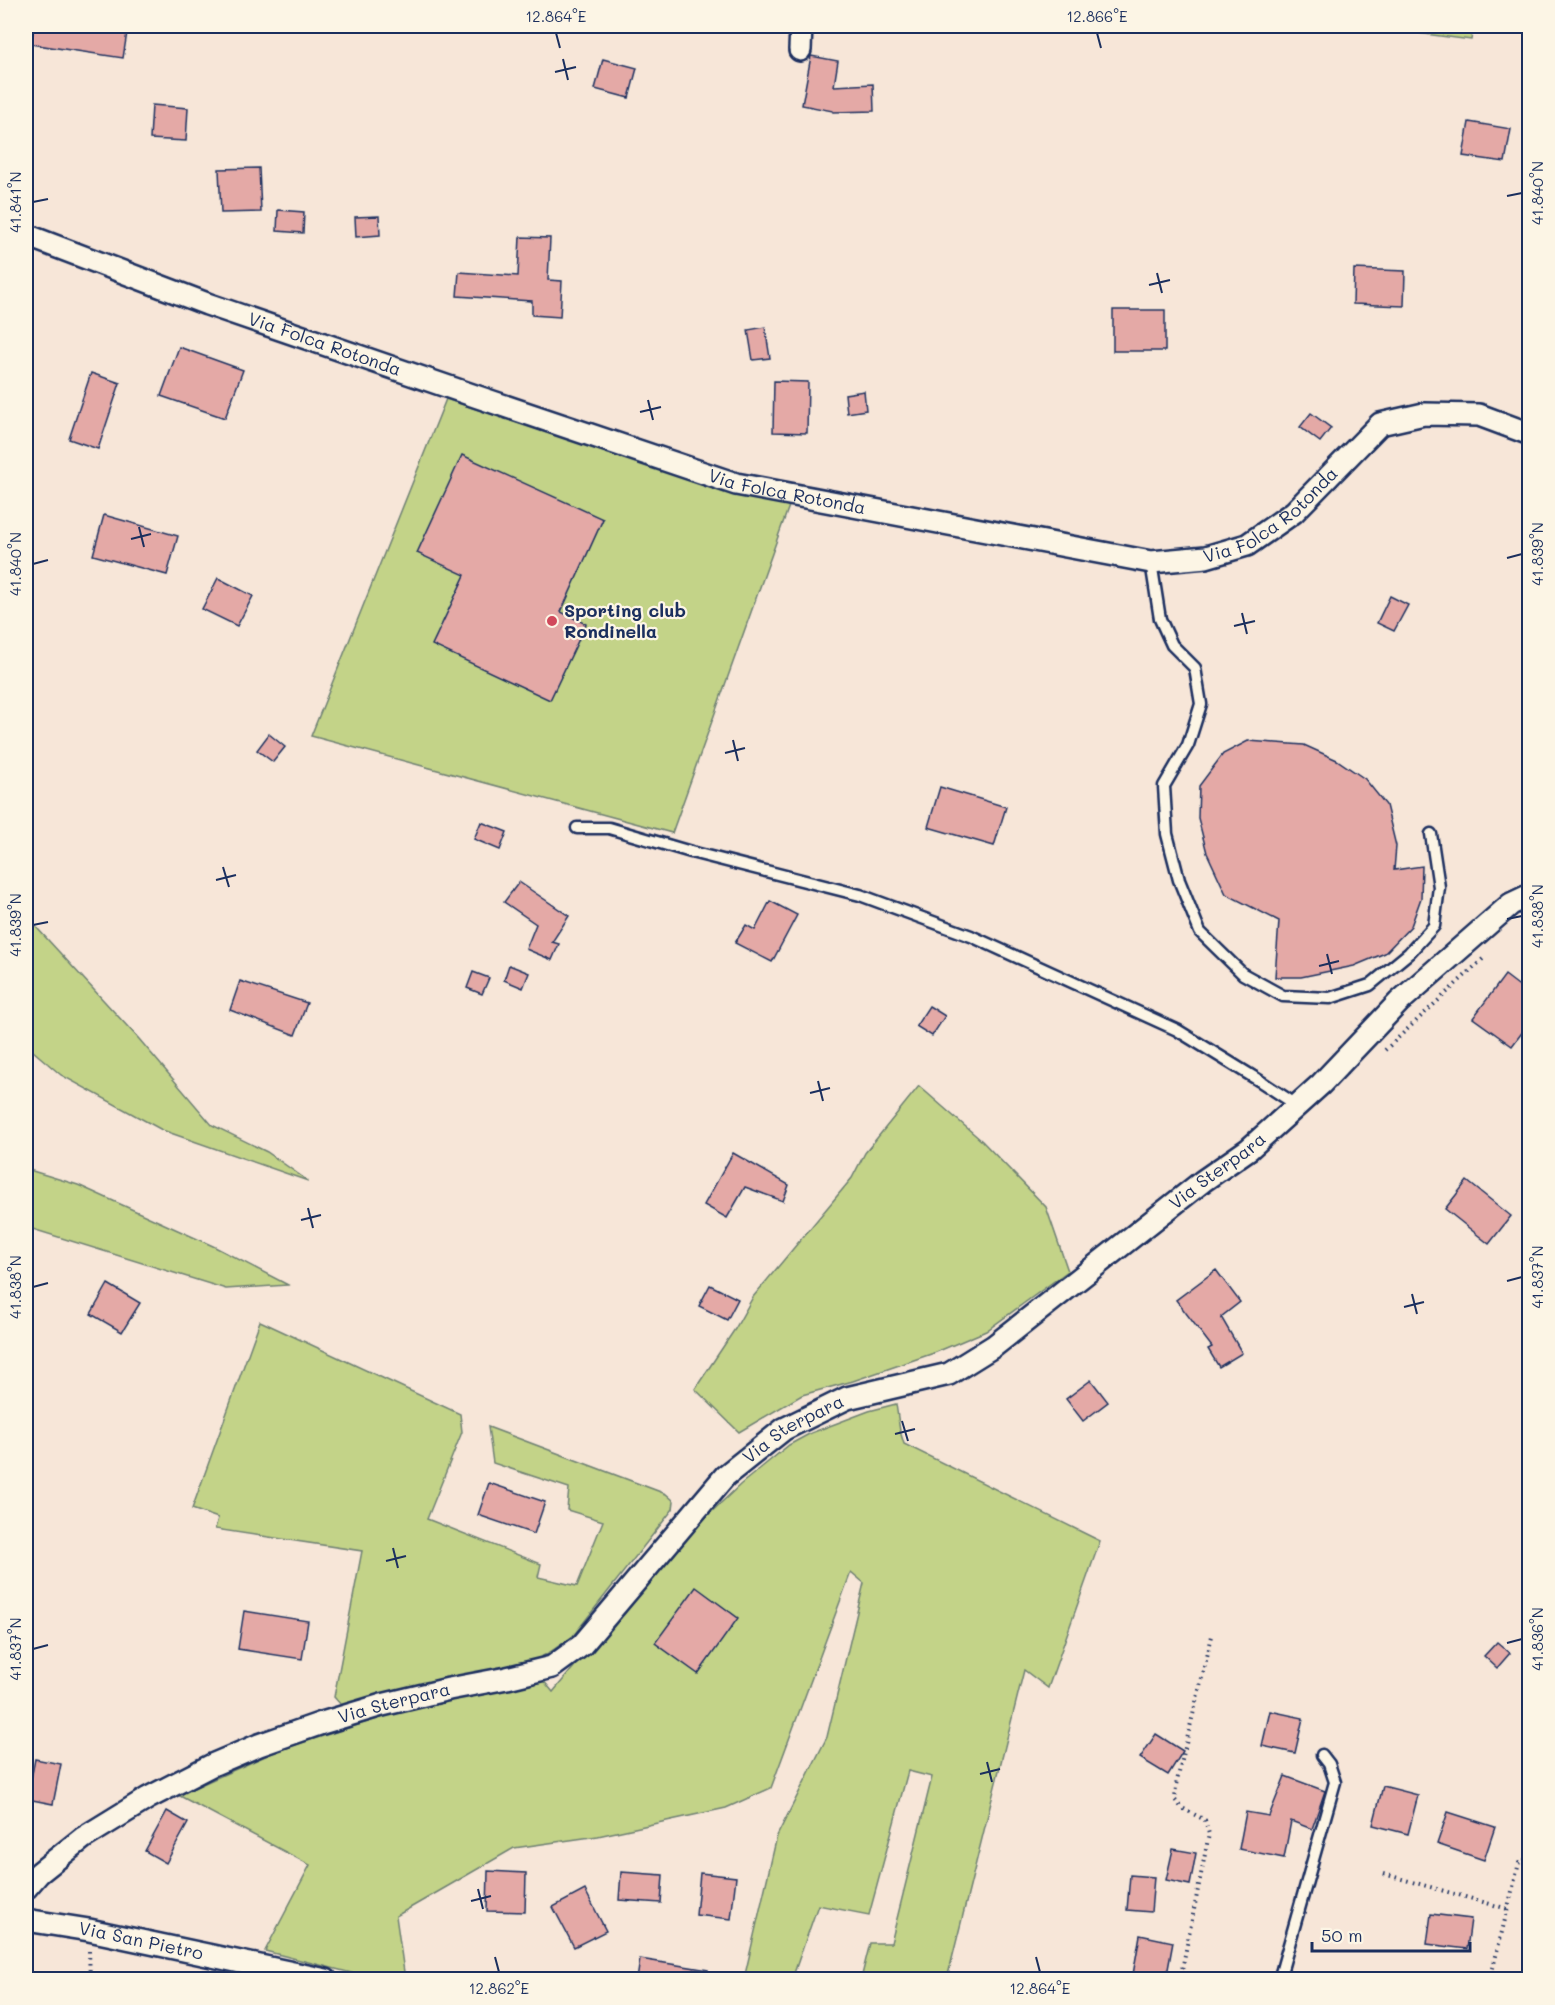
<svg xmlns="http://www.w3.org/2000/svg" width="1555" height="2005" font-family="Mali,sans-serif">
  <style>
    .green { fill: #c3d388; stroke: #6f8173; stroke-width: 1.5 }
    .building { fill: #e4a9a6; stroke: #1b2f5e; stroke-width: 1.5 }
    .lines { fill: none; stroke-linecap: round; stroke-linejoin: round }
    .service-casing { stroke: #1b2f5e; stroke-width: 15 }
    .minor-casing { stroke: #1b2f5e; stroke-width: 26 }
    .path { stroke: #1b2f5e; stroke-width: 4; stroke-dasharray: 1.5 4.5; stroke-linecap: butt }
    .service { stroke: #fcf5e5; stroke-width: 10 }
    .minor { stroke: #fcf5e5; stroke-width: 21 }
    .ticks { fill: none; stroke: #1b2f5e; stroke-width: 2 }
    .poi-dot { fill: #d1495b; stroke: #fcf5e5; stroke-width: 2 }
    .labels { text-anchor: middle; stroke-width: 4.5; stroke-linejoin: round; paint-order: stroke }
    .street-label { font-size: 18px; fill: #1b2f5e; stroke: #fcf5e5 }
    .poi-label { font-size: 18px; font-weight: bold; fill: #1b2f5e; stroke: #fcf5e5; text-anchor: start }
    .neatline { fill: none; stroke: #1b2f5e; stroke-width: 2 }
    .ticks-label { font-size: 15px; text-anchor: middle; fill: #1b2f5e }
  </style>
  <rect width="100%" height="100%" fill="#f7e6d8"/>
  <filter id="ink" filterUnits="userSpaceOnUse"><feTurbulence type="fractalNoise" baseFrequency=".0167" numOctaves="2"/><feDisplacementMap in="SourceGraphic" scale="12" xChannelSelector="R" yChannelSelector="G"/><feConvolveMatrix kernelMatrix="1 2 1 2 8 2 1 2 1" color-interpolation-filters="sRGB"/></filter>
  <g filter="url(#ink)">
    <g class="green">
      <path d="M 1362,26 L 1473,26 L 1471,40 Z"/>
      <path d="M 446,399 L 683,478 L 789,506 L 672,833 L 311,736 Z"/>
      <path d="M 26,916 L 139,1039 L 212,1125 L 267,1152 L 308,1181 L 162,1130 L 61,1075 L 26,1045 Z"/>
      <path d="M 919,1086 L 982,1141 L 1046,1207 L 1068,1271 L 986,1331 L 934,1353 L 853,1381 L 802,1395 L 739,1432 L 695,1389 L 735,1329 L 753,1297 L 852,1178 L 865,1153 Z"/>
      <path d="M 26,1169 L 78,1185 L 213,1246 L 288,1285 L 226,1289 L 26,1227 Z"/>
      <path d="M 260,1321 L 460,1414 L 462,1432 L 427,1519 L 541,1564 L 538,1577 L 577,1586 L 603,1521 L 567,1510 L 569,1488 L 493,1463 L 488,1427 L 666,1494 L 674,1501 L 673,1509 L 573,1636 L 550,1652 L 529,1664 L 425,1683 L 342,1706 L 334,1697 L 362,1551 L 215,1529 L 218,1518 L 192,1509 Z"/>
      <path d="M 896,1404 L 900,1431 L 904,1444 L 1100,1541 L 1048,1688 L 1024,1670 L 947,1979 L 861,1979 L 870,1943 L 891,1943 L 932,1777 L 908,1771 L 869,1915 L 818,1905 L 792,1979 L 744,1979 L 777,1836 L 827,1737 L 864,1583 L 851,1572 L 771,1788 L 726,1808 L 598,1836 L 514,1848 L 396,1916 L 405,1979 L 375,1979 L 265,1951 L 310,1865 L 178,1795 L 279,1750 L 421,1705 L 543,1680 L 553,1692 L 613,1620 L 705,1518 L 741,1484 L 789,1445 L 811,1433 L 869,1411 Z"/>
    </g>
    <g class="building">
      <path d="M 34,26 L 128,26 L 123,58 L 31,44 Z"/>
      <path d="M 811,56 L 838,61 L 834,86 L 873,84 L 874,111 L 833,112 L 833,111 L 802,105 Z"/>
      <path d="M 603,59 L 637,68 L 629,98 L 595,89 Z"/>
      <path d="M 152,105 L 188,108 L 186,141 L 150,139 Z"/>
      <path d="M 1469,122 L 1511,129 L 1505,162 L 1463,156 Z"/>
      <path d="M 259,168 L 261,212 L 221,213 L 219,169 Z"/>
      <path d="M 278,210 L 304,212 L 303,233 L 277,231 Z"/>
      <path d="M 379,216 L 380,235 L 356,237 L 355,217 Z"/>
      <path d="M 520,237 L 550,238 L 548,280 L 562,281 L 560,317 L 532,315 L 532,301 L 457,296 L 459,272 L 518,276 Z"/>
      <path d="M 1354,269 L 1405,271 L 1404,306 L 1353,304 Z"/>
      <rect x="1113" y="310" width="52" height="41"/>
      <path d="M 765,327 L 770,358 L 753,360 L 748,330 Z"/>
      <path d="M 179,347 L 243,370 L 225,418 L 161,396 Z"/>
      <path d="M 91,373 L 120,383 L 98,449 L 69,439 Z"/>
      <path d="M 774,381 L 808,382 L 807,433 L 773,432 Z"/>
      <path d="M 864,391 L 866,410 L 847,413 L 845,394 Z"/>
      <path d="M 1311,413 L 1331,428 L 1320,442 L 1300,427 Z"/>
      <path d="M 462,455 L 603,519 L 561,612 L 586,624 L 550,700 L 432,645 L 465,575 L 417,553 Z"/>
      <path d="M 104,515 L 178,536 L 167,575 L 93,555 Z"/>
      <path d="M 218,578 L 253,596 L 237,626 L 202,609 Z"/>
      <path d="M 1390,596 L 1408,605 L 1394,631 L 1377,623 Z"/>
      <path d="M 269,734 L 285,747 L 273,762 L 257,750 Z"/>
      <path d="M 1248,741 L 1304,745 L 1337,760 L 1365,779 L 1386,805 L 1396,846 L 1394,870 L 1422,866 L 1421,898 L 1411,926 L 1385,953 L 1354,966 L 1301,977 L 1275,977 L 1279,921 L 1226,894 L 1207,853 L 1198,818 L 1199,786 L 1223,754 Z"/>
      <path d="M 940,787 L 1006,807 L 994,846 L 928,827 Z"/>
      <path d="M 481,822 L 507,832 L 500,850 L 474,839 Z"/>
      <path d="M 519,882 L 569,916 L 552,942 L 559,944 L 552,960 L 526,949 L 536,924 L 504,902 Z"/>
      <path d="M 770,901 L 797,915 L 772,962 L 735,943 L 746,925 L 755,930 Z"/>
      <path d="M 509,965 L 529,973 L 523,988 L 504,980 Z"/>
      <path d="M 473,972 L 489,978 L 482,994 L 467,988 Z"/>
      <path d="M 1505,975 L 1530,994 L 1530,1022 L 1512,1046 L 1473,1018 Z"/>
      <path d="M 240,981 L 307,1003 L 295,1035 L 230,1010 Z"/>
      <path d="M 929,1006 L 945,1016 L 932,1036 L 916,1026 Z"/>
      <path d="M 733,1153 L 789,1185 L 783,1201 L 745,1187 L 727,1218 L 704,1205 Z"/>
      <path d="M 1467,1181 L 1511,1216 L 1489,1244 L 1445,1209 Z"/>
      <path d="M 1216,1270 L 1240,1302 L 1221,1317 L 1242,1353 L 1219,1367 L 1208,1349 L 1212,1347 L 1176,1300 Z"/>
      <path d="M 108,1284 L 140,1303 L 122,1332 L 91,1314 Z"/>
      <path d="M 710,1285 L 738,1299 L 727,1320 L 699,1306 Z"/>
      <path d="M 1091,1380 L 1108,1402 L 1083,1421 L 1066,1399 Z"/>
      <path d="M 489,1483 L 545,1502 L 534,1534 L 478,1515 Z"/>
      <path d="M 696,1587 L 738,1618 L 698,1674 L 655,1643 Z"/>
      <path d="M 244,1611 L 308,1621 L 302,1659 L 238,1649 Z"/>
      <path d="M 1497,1642 L 1510,1653 L 1497,1668 L 1484,1656 Z"/>
      <path d="M 1270,1711 L 1303,1718 L 1295,1753 L 1262,1746 Z"/>
      <path d="M 1156,1734 L 1183,1751 L 1168,1775 L 1140,1758 Z"/>
      <path d="M 35,1759 L 61,1764 L 53,1804 L 27,1799 Z"/>
      <path d="M 1285,1776 L 1325,1791 L 1312,1829 L 1291,1821 L 1284,1858 L 1239,1849 L 1246,1812 L 1269,1816 Z"/>
      <path d="M 1383,1786 L 1418,1795 L 1408,1834 L 1373,1825 Z"/>
      <path d="M 167,1811 L 188,1823 L 166,1863 L 145,1851 Z"/>
      <path d="M 1448,1812 L 1495,1827 L 1484,1860 L 1437,1844 Z"/>
      <path d="M 1173,1849 L 1196,1853 L 1190,1885 L 1166,1880 Z"/>
      <path d="M 488,1871 L 526,1873 L 525,1912 L 487,1911 Z"/>
      <path d="M 621,1872 L 663,1875 L 661,1903 L 619,1900 Z"/>
      <path d="M 700,1873 L 736,1877 L 731,1919 L 696,1915 Z"/>
      <path d="M 1130,1875 L 1154,1877 L 1151,1912 L 1127,1910 Z"/>
      <path d="M 585,1890 L 606,1931 L 574,1947 L 553,1907 Z"/>
      <path d="M 1431,1914 L 1471,1919 L 1467,1949 L 1427,1944 Z"/>
      <path d="M 1140,1935 L 1173,1942 L 1166,1980 L 1132,1980 Z"/>
      <path d="M 640,1959 L 708,1970 L 707,1980 L 637,1980 Z"/>
    </g>
    <g class="lines">
      <defs>
        <g id="service">
          <path d="M 1151,562 L 1160,619 L 1172,645 L 1195,668 L 1201,704 L 1188,745 L 1164,786 L 1167,834 L 1179,880 L 1200,932 L 1243,974 L 1283,996 L 1330,998 L 1370,985 L 1409,953 L 1434,926 L 1439,887 L 1431,834"/>
          <path d="M 577,828 L 609,828 L 691,852 L 860,895 L 971,936 L 1177,1030 L 1260,1081 L 1298,1106"/>
          <path d="M 1279,1980 L 1335,1782 L 1329,1764 L 1322,1755"/>
        </g>
        <g id="minor">
          <path d="M 800,50 L 801,26"/>
          <path id="s1" d="M 26,235 L 207,304 L 478,397 L 736,484 L 1151,562 L 1206,557 L 1247,545 L 1294,512 L 1380,424 L 1424,414 L 1479,415 L 1530,434"/>
          <path id="s2" d="M 26,1888 L 39,1873 L 83,1838 L 148,1798 L 212,1765 L 259,1745 L 322,1723 L 382,1705 L 449,1689 L 507,1678 L 552,1667 L 582,1645 L 725,1476 L 784,1429 L 847,1398 L 949,1374 L 994,1346 L 1203,1181 L 1249,1149 L 1321,1084 L 1399,1002 L 1511,904 L 1530,895"/>
          <path id="s3" d="M 26,1920 L 89,1930 L 326,1980"/>
        </g>
      </defs>
      <use href="#service" class="service-casing"/>
      <use href="#minor" class="minor-casing"/>
      <g class="path">
        <path d="M 1385,1050 L 1485,957"/>
        <path d="M 1384,1874 L 1508,1909"/>
        <path d="M 89,1951 L 90,1980"/>
        <path d="M 1180,1980 L 1209,1834 L 1205,1820 L 1182,1808 L 1175,1800 L 1176,1785 L 1212,1636"/>
        <path d="M 1490,1980 L 1519,1863 L 1530,1857"/>
      </g>
      <use href="#service" class="service"/>
      <use href="#minor" class="minor"/>
    </g>
  </g>
  <path class="ticks" d="M 556,33 L 560,48M 1097,33 L 1101,48M 563,59 L 568,80M 555,72 L 576,67M 1507,196 L 1522,193M 33,202 L 48,199M 1157,273 L 1162,293M 1149,285 L 1170,280M 648,400 L 653,420M 640,412 L 661,407M 139,527 L 144,547M 131,539 L 151,534M 1507,558 L 1522,554M 33,564 L 48,560M 1242,613 L 1247,634M 1234,626 L 1255,621M 733,740 L 738,761M 725,753 L 745,748M 223,867 L 229,887M 216,880 L 236,875M 1507,919 L 1522,916M 33,925 L 48,922M 1327,954 L 1332,974M 1319,966 L 1339,961M 818,1081 L 823,1101M 810,1093 L 830,1088M 308,1208 L 313,1228M 301,1220 L 321,1215M 1507,1281 L 1522,1277M 33,1287 L 48,1283M 1412,1294 L 1417,1314M 1404,1307 L 1424,1302M 902,1421 L 908,1441M 895,1434 L 915,1429M 393,1548 L 398,1568M 386,1561 L 406,1556M 1507,1643 L 1522,1639M 33,1649 L 48,1645M 987,1762 L 992,1782M 980,1774 L 1000,1769M 478,1889 L 483,1909M 471,1901 L 491,1896M 495,1957 L 499,1972M 1036,1957 L 1040,1972"/>
  <circle class="poi-dot" cx="552" cy="621" r="6"/>
  <g class="labels">
    <g class="street-label">
      <text dy="6" stroke="none"><textPath href="#s1" startOffset="318">Via Folca Rotonda</textPath></text>
      <text dy="6" stroke="none"><textPath href="#s1" startOffset="804">Via Folca Rotonda</textPath></text>
      <text dy="6" stroke="none"><textPath href="#s1" startOffset="1308">Via Folca Rotonda</textPath></text>
      <text dy="6" stroke="none"><textPath href="#s2" startOffset="1425">Via Sterpara</textPath></text>
      <text dy="6" stroke="none"><textPath href="#s2" startOffset="921">Via Sterpara</textPath></text>
      <text dy="6" stroke="none"><textPath href="#s2" startOffset="417">Via Sterpara</textPath></text>
      <text dy="6" stroke="none"><textPath href="#s3" startOffset="117">Via San Pietro</textPath></text>
    </g>
    <g class="poi-label">
      <text x="564" y="617">Sporting club<tspan x="564" dy="21">Rondinella</tspan></text>
    </g>
  </g>
  <rect width="1555" height="2005" fill="none" stroke="#fcf5e5" stroke-width="66"/>
  <path d="M1312 1942v9h158v-9" fill="none" stroke="#1b2f5e" stroke-width="3"/>
  <text x="1321" y="1942" font-size="18" fill="#1b2f5e" stroke="#fcf5e5" stroke-width="4.5" paint-order="stroke">50 m</text>
  <rect x="33" y="33" width="1489" height="1939" class="neatline"/>
  <g class="ticks-label">
    <text x="556" y="22">12.864°E</text>
    <text x="1097" y="22">12.866°E</text>
    <text transform="translate(1538 193) rotate(-90)" y="5">41.840°N</text>
    <text transform="translate(16 202) rotate(-90)" y="5">41.841°N</text>
    <text transform="translate(1538 554) rotate(-90)" y="5">41.839°N</text>
    <text transform="translate(16 564) rotate(-90)" y="5">41.840°N</text>
    <text transform="translate(1538 916) rotate(-90)" y="5">41.838°N</text>
    <text transform="translate(16 925) rotate(-90)" y="5">41.839°N</text>
    <text transform="translate(1538 1277) rotate(-90)" y="5">41.837°N</text>
    <text transform="translate(16 1287) rotate(-90)" y="5">41.838°N</text>
    <text transform="translate(1538 1639) rotate(-90)" y="5">41.836°N</text>
    <text transform="translate(16 1649) rotate(-90)" y="5">41.837°N</text>
    <text x="499" y="1994">12.862°E</text>
    <text x="1040" y="1994">12.864°E</text>
  </g>
</svg>
